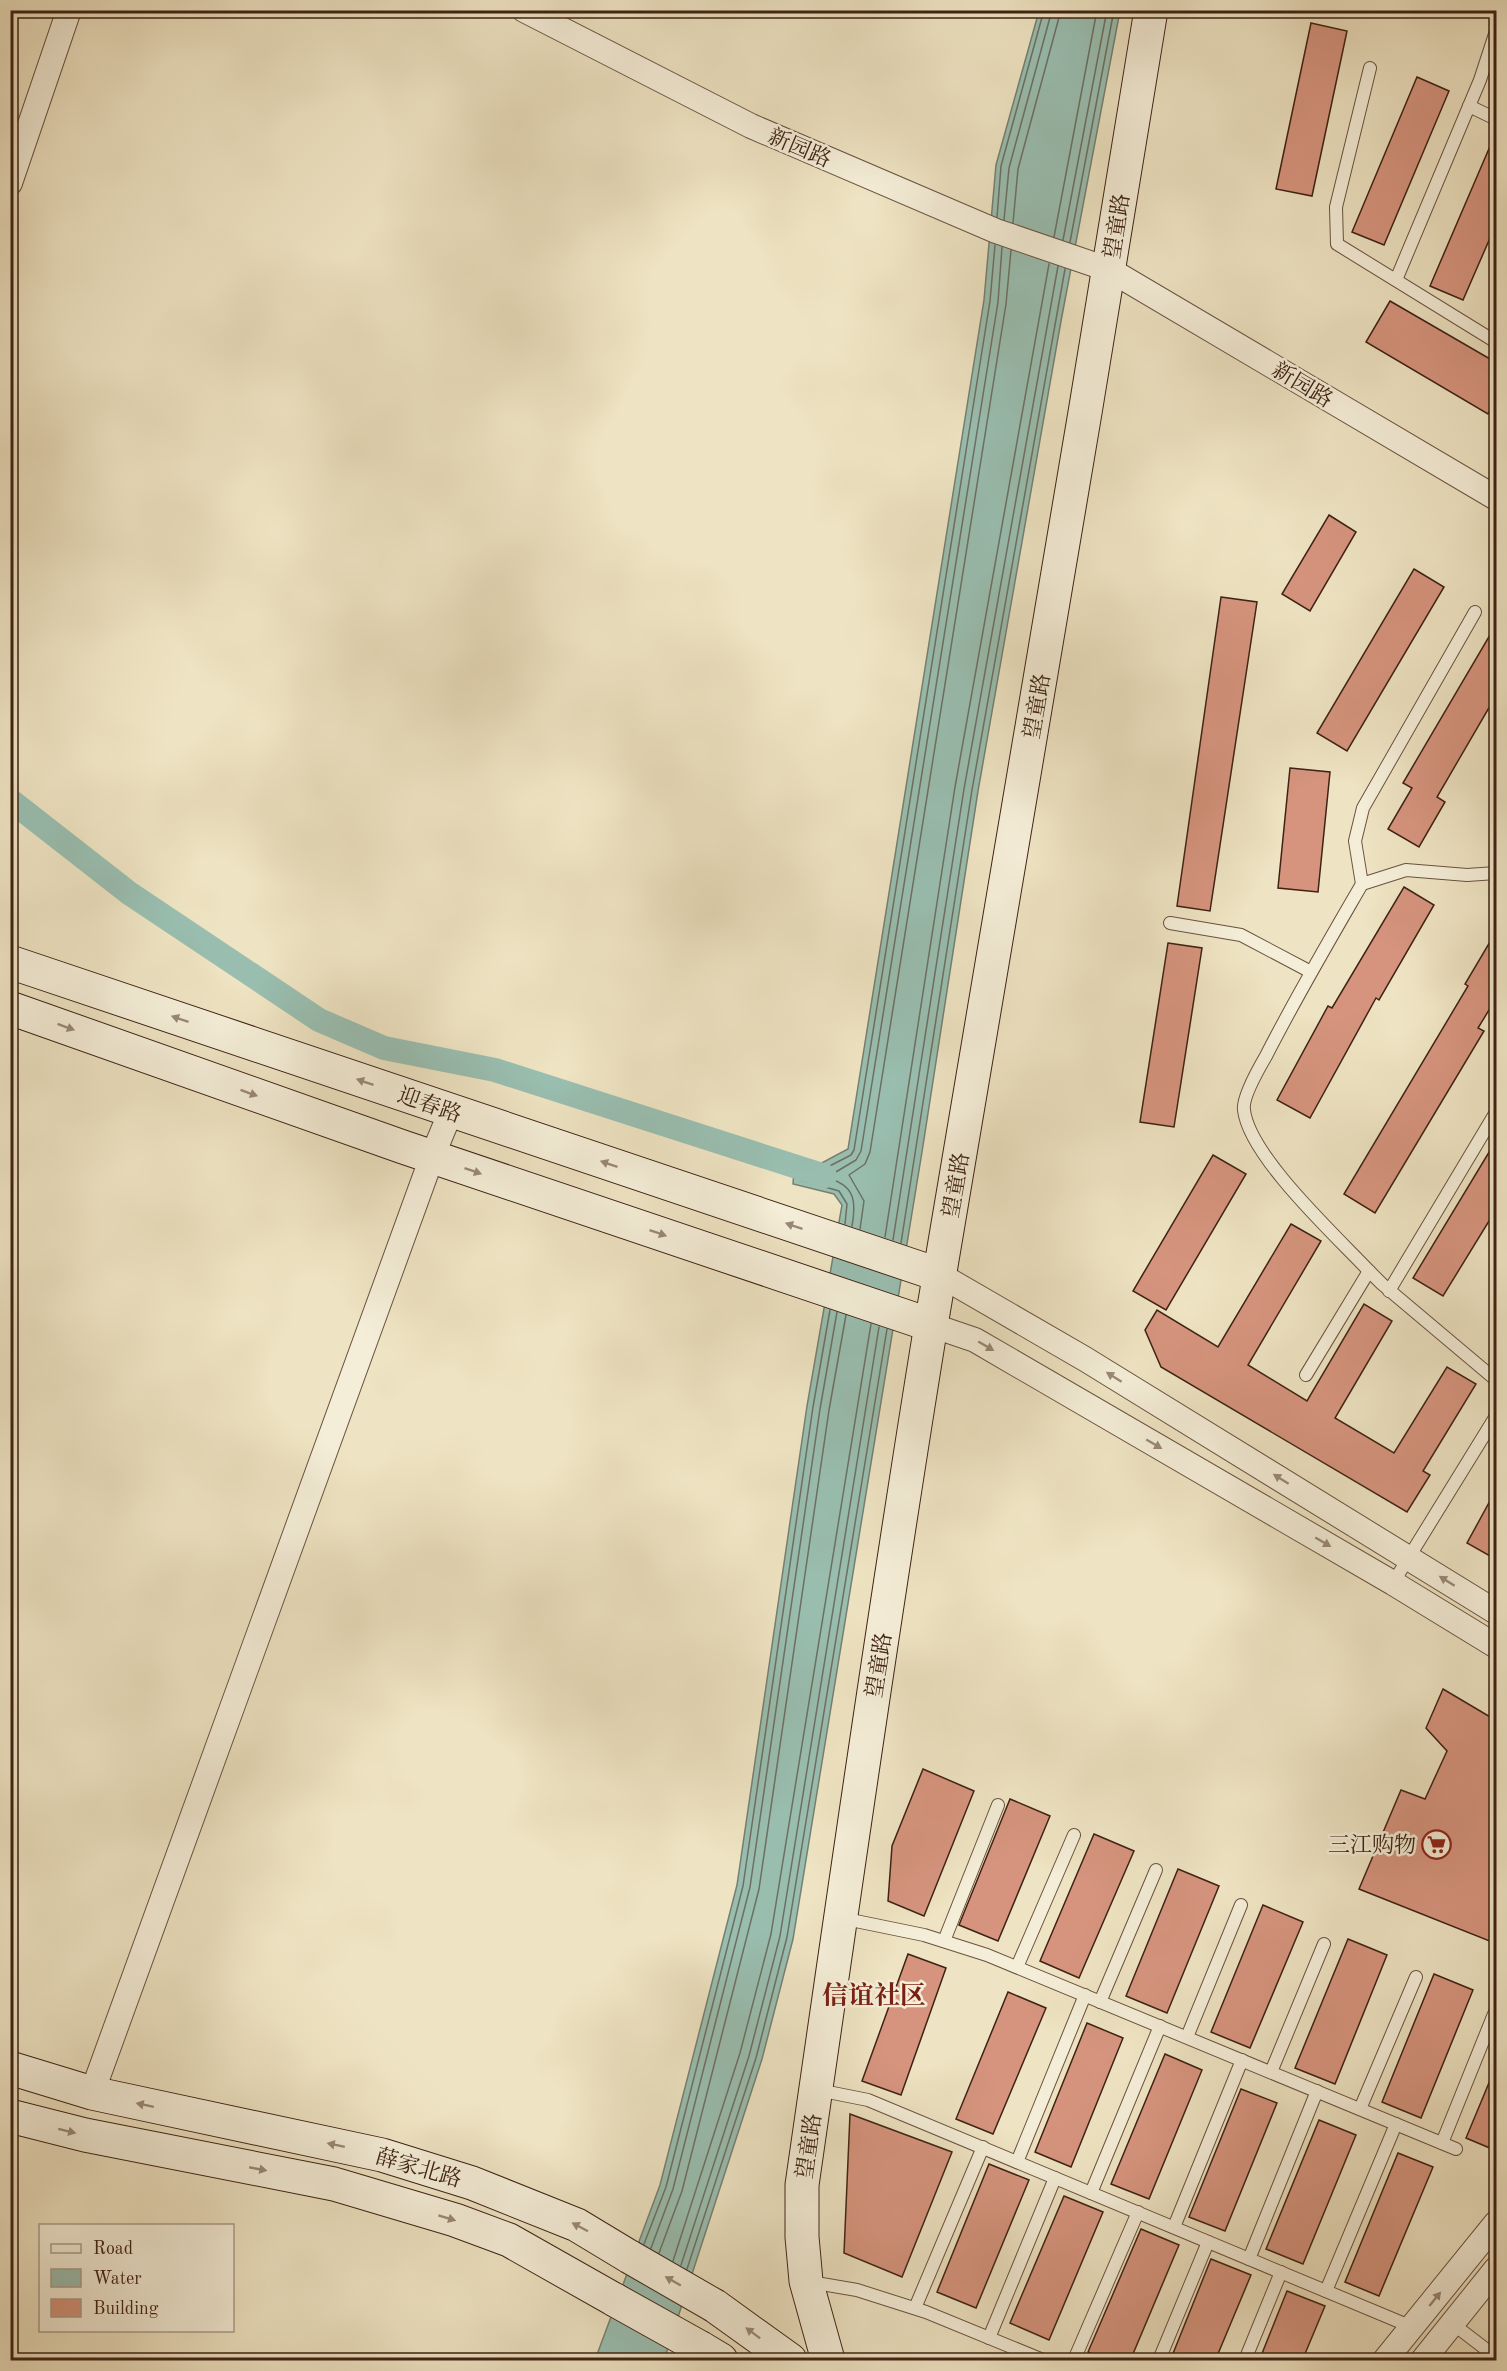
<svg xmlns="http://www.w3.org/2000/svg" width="1507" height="2371" font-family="'Old Standard TT','Noto Serif SC',serif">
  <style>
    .water { fill: #99beb0; stroke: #758072; stroke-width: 1.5 }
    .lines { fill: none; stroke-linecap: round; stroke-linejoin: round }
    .shore { stroke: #6c7062; stroke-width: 1.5 }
    .canal { stroke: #99beb0; stroke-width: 24 }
    .building { fill: #d6947e; stroke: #3e2214; stroke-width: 1.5 }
    .lane-casing { stroke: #6a5240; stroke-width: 14 }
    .street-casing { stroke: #6a5240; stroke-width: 26 }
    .secondary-casing { stroke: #3e2214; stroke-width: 35 }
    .lane { stroke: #f4edd7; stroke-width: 12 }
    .street { stroke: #f4edd7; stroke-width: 24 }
    .secondary { stroke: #f4edd7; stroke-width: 33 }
    .secondary-bridge-casing { stroke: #3e2214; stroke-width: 35; stroke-linecap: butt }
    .secondary-bridge { stroke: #f4edd7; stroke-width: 33 }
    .oneway { fill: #998876 }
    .labels { text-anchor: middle; stroke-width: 5; stroke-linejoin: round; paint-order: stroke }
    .street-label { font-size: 22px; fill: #3e2214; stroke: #f4edd7 }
    .poi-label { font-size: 22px; fill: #3e2214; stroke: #f4edd7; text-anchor: end }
    .quarter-label { font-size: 26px; font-weight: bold; fill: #7a1f14; stroke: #f4edd7 }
  </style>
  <rect width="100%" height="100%" fill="#eee3c2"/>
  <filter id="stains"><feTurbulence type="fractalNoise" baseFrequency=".00333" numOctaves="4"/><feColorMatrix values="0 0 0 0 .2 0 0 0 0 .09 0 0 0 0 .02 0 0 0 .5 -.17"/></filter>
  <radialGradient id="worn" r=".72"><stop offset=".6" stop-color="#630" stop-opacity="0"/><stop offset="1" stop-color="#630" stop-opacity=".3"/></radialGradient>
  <path class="water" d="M 1039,11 L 1120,11 L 1061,321 L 978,791 L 922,1152 L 793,1939 L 762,2059 L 664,2360 L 595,2360 L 660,2185 L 737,1885 L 807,1406 L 842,1205 L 834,1194 L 793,1184 L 795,1157 L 818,1165 L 848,1149 L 984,300 L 996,165 Z"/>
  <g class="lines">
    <g class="shore">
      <path d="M 997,217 L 1001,166 L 1044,10"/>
      <path d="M 1004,220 L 1009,168 L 1052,10"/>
      <path d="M 1013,223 L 1018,169 L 1061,10"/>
      <path d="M 1054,237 L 1097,10"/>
      <path d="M 1063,240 L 1107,10"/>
      <path d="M 1070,242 L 1114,10"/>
      <path d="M 845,1224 L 847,1204 L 839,1191 L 801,1180 L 800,1169 L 803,1166 L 820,1171 L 851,1155 L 854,1150 L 990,301 L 995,245"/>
      <path d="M 852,1226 C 856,1204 856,1186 830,1179 L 829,1176 L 856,1160 L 861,1151 L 998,302 L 1002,247"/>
      <path d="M 860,1229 L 864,1201 L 849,1175 L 865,1164 L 870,1152 L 1006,304 L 1011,250"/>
      <path d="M 885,1237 L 955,787 L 1049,264"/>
      <path d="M 893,1240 L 964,789 L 1058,266"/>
      <path d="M 901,1243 L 972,790 L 1065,269"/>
      <path d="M 644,2244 L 666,2187 L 743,1886 L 813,1407 L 830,1310"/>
      <path d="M 651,2248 L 673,2189 L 750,1887 L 820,1409 L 837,1312"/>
      <path d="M 659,2253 L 682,2191 L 759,1889 L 829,1410 L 846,1315"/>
      <path d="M 673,2261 L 740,2053 L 771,1934 L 871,1324"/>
      <path d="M 681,2265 L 749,2056 L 780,1936 L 879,1327"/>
      <path d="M 687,2269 L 756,2058 L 787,1937 L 887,1329"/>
    </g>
    <path class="canal" d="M 10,800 L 129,893 L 319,1020 L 384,1048 L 495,1070 L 825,1176"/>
  </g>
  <g class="building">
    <path d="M 1311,23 L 1347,31 L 1312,196 L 1276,189 Z"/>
    <path d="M 1417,77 L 1449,91 L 1384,245 L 1352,232 Z"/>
    <path d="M 1497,130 L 1497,222 L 1463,300 L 1430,286 Z"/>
    <path d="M 1390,301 L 1497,363 L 1497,399 L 1488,414 L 1366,342 Z"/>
    <path d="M 1329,515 L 1356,532 L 1310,611 L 1282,594 Z"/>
    <path d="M 1414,569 L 1444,587 L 1347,751 L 1317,733 Z"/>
    <path d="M 1221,597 L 1257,602 L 1210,911 L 1177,906 Z"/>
    <path d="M 1497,623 L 1497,694 L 1437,797 L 1445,802 L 1419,847 L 1388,829 L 1412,788 L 1403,783 Z"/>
    <path d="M 1290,768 L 1330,772 L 1318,892 L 1278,888 Z"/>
    <path d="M 1404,887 L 1434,905 L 1379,1000 L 1376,998 L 1310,1118 L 1277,1100 L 1328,1006 L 1332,1008 Z"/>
    <path d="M 1497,930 L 1497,997 L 1478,1028 L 1484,1031 L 1375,1213 L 1344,1194 L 1468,986 L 1465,984 Z"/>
    <path d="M 1168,943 L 1202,948 L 1174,1127 L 1140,1122 Z"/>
    <path d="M 1497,1139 L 1497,1208 L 1443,1296 L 1413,1278 Z"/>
    <path d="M 1213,1155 L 1246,1174 L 1166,1310 L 1133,1291 Z"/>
    <path d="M 1291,1224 L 1321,1241 L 1248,1365 L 1307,1401 L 1364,1304 L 1392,1321 L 1335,1418 L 1394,1453 L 1447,1367 L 1476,1384 L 1423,1471 L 1430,1475 L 1407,1512 L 1161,1367 L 1145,1330 L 1157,1310 L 1218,1347 Z"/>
    <path d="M 1497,1488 L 1497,1560 L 1467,1543 Z"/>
    <path d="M 1443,1689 L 1497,1721 L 1497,1944 L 1359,1889 L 1401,1790 L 1425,1799 L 1447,1751 L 1426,1728 Z"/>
    <path d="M 923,1769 L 974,1791 L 924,1916 L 888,1901 L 892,1846 Z"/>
    <path d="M 1010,1799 L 1050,1816 L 998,1941 L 959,1925 Z"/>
    <path d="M 1094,1834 L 1134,1851 L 1079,1978 L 1040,1961 Z"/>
    <path d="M 1178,1869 L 1219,1886 L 1167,2013 L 1126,1996 Z"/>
    <path d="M 1263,1905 L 1303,1922 L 1250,2048 L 1211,2032 Z"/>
    <path d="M 1348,1939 L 1387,1955 L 1335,2084 L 1295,2068 Z"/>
    <path d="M 908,1954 L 946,1968 L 901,2095 L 862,2081 Z"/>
    <path d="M 1434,1974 L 1473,1990 L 1421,2118 L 1382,2102 Z"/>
    <path d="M 1008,1992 L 1046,2008 L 993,2134 L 956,2119 Z"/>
    <path d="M 1087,2023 L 1123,2038 L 1071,2167 L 1035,2152 Z"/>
    <path d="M 1165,2054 L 1202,2070 L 1149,2199 L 1111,2184 Z"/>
    <path d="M 1496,2066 L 1497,2066 L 1497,2151 L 1466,2138 Z"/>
    <path d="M 1241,2089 L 1277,2103 L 1225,2231 L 1189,2217 Z"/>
    <path d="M 850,2114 L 952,2152 L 902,2277 L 844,2253 Z"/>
    <path d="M 1319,2120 L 1356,2135 L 1303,2264 L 1266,2249 Z"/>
    <path d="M 1398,2153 L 1433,2167 L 1379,2296 L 1345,2282 Z"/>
    <path d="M 989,2164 L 1029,2180 L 976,2308 L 937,2292 Z"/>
    <path d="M 1064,2196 L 1103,2212 L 1049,2340 L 1010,2323 Z"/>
    <path d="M 1141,2229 L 1179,2245 L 1130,2361 L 1109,2361 L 1088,2352 Z"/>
    <path d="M 1211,2259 L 1251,2275 L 1215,2361 L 1170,2361 Z"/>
    <path d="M 1287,2291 L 1325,2306 L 1302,2361 L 1259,2361 Z"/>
  </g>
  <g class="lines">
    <defs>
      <g id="lane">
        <path d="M 1370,68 L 1336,207 L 1337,244 L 1496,342"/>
        <path d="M 1469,106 L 1496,119"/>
        <path d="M 1396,280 L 1480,80 L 1496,31"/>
        <path d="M 1496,873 L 1467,875 L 1406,870 L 1362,884 C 1329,941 1296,997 1266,1056 C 1259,1068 1242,1098 1244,1110 C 1249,1156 1336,1236 1369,1271 L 1382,1284 L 1496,1380"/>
        <path d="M 1362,884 L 1355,841 L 1363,808 L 1475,612"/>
        <path d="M 1170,923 L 1241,935 L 1311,972"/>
        <path d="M 1389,1291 L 1496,1112"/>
        <path d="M 1306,1375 L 1369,1271"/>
        <path d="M 1393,1583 L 1496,1416"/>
        <path d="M 841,1918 L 924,1935 L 987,1955 L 1456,2149"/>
        <path d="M 944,1941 L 998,1805"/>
        <path d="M 1017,1967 L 1074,1835"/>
        <path d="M 1100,2002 L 1156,1870"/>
        <path d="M 1187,2037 L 1241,1905"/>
        <path d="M 1271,2072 L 1324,1944"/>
        <path d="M 818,2090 L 868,2100 L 1412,2327"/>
        <path d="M 1360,2109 L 1416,1977"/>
        <path d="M 1442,2143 L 1494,2014"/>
        <path d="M 1017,2162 L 1085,1995"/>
        <path d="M 1091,2193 L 1160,2026"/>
        <path d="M 1174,2227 L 1242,2060"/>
        <path d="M 1249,2259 L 1317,2091"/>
        <path d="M 810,2282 L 857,2290 L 926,2312 L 1043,2360"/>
        <path d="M 1326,2291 L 1396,2124"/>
        <path d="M 915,2308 L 983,2147"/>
        <path d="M 1453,2324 L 1496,2357"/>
        <path d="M 989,2338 L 1055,2178"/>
        <path d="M 1074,2360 L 1138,2212"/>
        <path d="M 1159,2360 L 1208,2242"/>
        <path d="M 1245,2360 L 1281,2272"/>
      </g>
      <g id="street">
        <path d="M 524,10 L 751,126 L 996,231 L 1110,270 L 1496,498"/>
        <path d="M 10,183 L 69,10"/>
        <path d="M 940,1275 L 1085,1359 L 1496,1612"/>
        <path d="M 931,1325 L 975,1340 L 1393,1583 L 1496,1646"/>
        <path d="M 92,2093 L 432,1157 L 451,1111"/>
        <path d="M 1385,2360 L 1496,2223"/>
        <path d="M 1423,2360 L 1496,2269"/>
      </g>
      <g id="secondary">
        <path d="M 10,962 L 940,1275"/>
        <path d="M 10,1008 L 403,1147 L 931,1325"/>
        <path d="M 10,2068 L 92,2093 L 382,2155 L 472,2183 L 577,2225 L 630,2257"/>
        <path d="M 10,2116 L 85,2135 L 334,2184 L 455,2220 L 509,2240 L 615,2300"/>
        <path d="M 715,2306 L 790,2360"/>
        <path d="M 701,2348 L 721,2360"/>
        <path d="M 828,2360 L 806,2281 L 802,2237 L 802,2185 C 843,1900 884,1615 930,1331 C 1002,891 1081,451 1151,10"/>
      </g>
    </defs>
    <use href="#lane" class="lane-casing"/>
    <use href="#street" class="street-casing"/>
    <use href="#secondary" class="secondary-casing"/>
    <use href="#lane" class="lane"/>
    <use href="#street" class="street"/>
    <use href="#secondary" class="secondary"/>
    <defs>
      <g id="secondary-bridge">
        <path d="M 630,2257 L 715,2306"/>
        <path d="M 615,2300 L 701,2348"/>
      </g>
    </defs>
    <use href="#secondary-bridge" class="secondary-bridge-casing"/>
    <use href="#secondary-bridge" class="secondary-bridge"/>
  </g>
  <defs><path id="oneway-solid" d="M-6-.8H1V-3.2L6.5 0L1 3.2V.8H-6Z" transform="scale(1.5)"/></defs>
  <g class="oneway">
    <use href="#oneway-solid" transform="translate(180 1019) rotate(-161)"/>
    <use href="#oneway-solid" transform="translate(66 1027) rotate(20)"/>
    <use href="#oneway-solid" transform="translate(365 1082) rotate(-161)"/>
    <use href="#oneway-solid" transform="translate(249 1093) rotate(20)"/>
    <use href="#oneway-solid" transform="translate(609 1164) rotate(-161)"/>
    <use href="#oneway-solid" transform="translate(473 1171) rotate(19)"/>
    <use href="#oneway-solid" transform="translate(794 1226) rotate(-161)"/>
    <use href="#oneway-solid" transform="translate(658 1233) rotate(19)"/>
    <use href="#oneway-solid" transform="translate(986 1346) rotate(30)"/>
    <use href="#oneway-solid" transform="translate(1114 1377) rotate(-148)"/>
    <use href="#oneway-solid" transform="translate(1154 1444) rotate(30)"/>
    <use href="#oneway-solid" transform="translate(1281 1479) rotate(-148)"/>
    <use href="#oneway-solid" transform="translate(1323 1542) rotate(30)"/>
    <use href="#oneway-solid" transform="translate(1447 1581) rotate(-148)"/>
    <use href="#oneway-solid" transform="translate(145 2105) rotate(-168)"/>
    <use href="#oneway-solid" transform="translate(67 2131) rotate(14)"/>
    <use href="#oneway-solid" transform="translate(336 2145) rotate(-168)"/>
    <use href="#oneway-solid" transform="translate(258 2169) rotate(11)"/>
    <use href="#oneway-solid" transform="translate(447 2218) rotate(17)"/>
    <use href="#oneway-solid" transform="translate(580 2227) rotate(-152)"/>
    <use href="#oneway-solid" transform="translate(673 2281) rotate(-150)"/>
    <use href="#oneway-solid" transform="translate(1435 2299) rotate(-51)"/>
    <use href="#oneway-solid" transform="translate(753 2333) rotate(-143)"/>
  </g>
  <defs>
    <symbol id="supermarket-ring" viewBox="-11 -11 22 22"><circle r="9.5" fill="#f4edd7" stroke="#8f2418" stroke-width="1.5"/><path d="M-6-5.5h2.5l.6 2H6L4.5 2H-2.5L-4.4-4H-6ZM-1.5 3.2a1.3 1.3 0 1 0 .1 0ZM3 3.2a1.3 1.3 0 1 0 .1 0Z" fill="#8f2418"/></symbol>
  </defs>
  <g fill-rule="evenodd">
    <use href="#supermarket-ring" x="1420" y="1828" width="33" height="33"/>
  </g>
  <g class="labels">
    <g class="street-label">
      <text transform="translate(800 147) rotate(23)" y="8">新园路</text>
      <text transform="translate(1116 226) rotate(-81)" y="8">望童路</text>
      <text transform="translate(1303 384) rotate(31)" y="8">新园路</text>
      <text transform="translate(1036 706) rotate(-80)" y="8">望童路</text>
      <text transform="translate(430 1104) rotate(19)" y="8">迎春路</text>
      <text transform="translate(955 1185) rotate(-80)" y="8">望童路</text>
      <text transform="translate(878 1665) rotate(-81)" y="8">望童路</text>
      <text transform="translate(808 2146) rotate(-82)" y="8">望童路</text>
      <text transform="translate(419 2167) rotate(16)" y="8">薛家北路</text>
    </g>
    <g class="poi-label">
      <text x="1416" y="1852">三江购物</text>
    </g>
    <g class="quarter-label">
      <text x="874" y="2004">信谊社区</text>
    </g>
  </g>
  <rect width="1507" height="2371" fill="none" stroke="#eee3c2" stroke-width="36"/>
  <rect x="12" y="12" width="1483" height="2347" fill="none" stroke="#3e2214" stroke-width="3"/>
  <rect x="18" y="18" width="1471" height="2335" fill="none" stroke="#3e2214" stroke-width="1.5"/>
  <rect x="39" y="2224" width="195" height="108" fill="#f4edd7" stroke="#ab9c89" stroke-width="1.5"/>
  <rect x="51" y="2244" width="30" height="9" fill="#f4edd7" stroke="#ab9c89" stroke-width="1.5"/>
  <text x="93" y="2254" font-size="18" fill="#3e2214">Road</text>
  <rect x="51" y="2269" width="30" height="18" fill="#99beb0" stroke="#ab9c89" stroke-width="1.5"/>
  <text x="93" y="2284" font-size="18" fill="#3e2214">Water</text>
  <rect x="51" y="2299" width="30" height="18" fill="#d6947e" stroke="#ab9c89" stroke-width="1.5"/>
  <text x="93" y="2314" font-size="18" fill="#3e2214">Building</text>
  <rect width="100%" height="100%" filter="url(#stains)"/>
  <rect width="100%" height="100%" fill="url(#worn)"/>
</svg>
